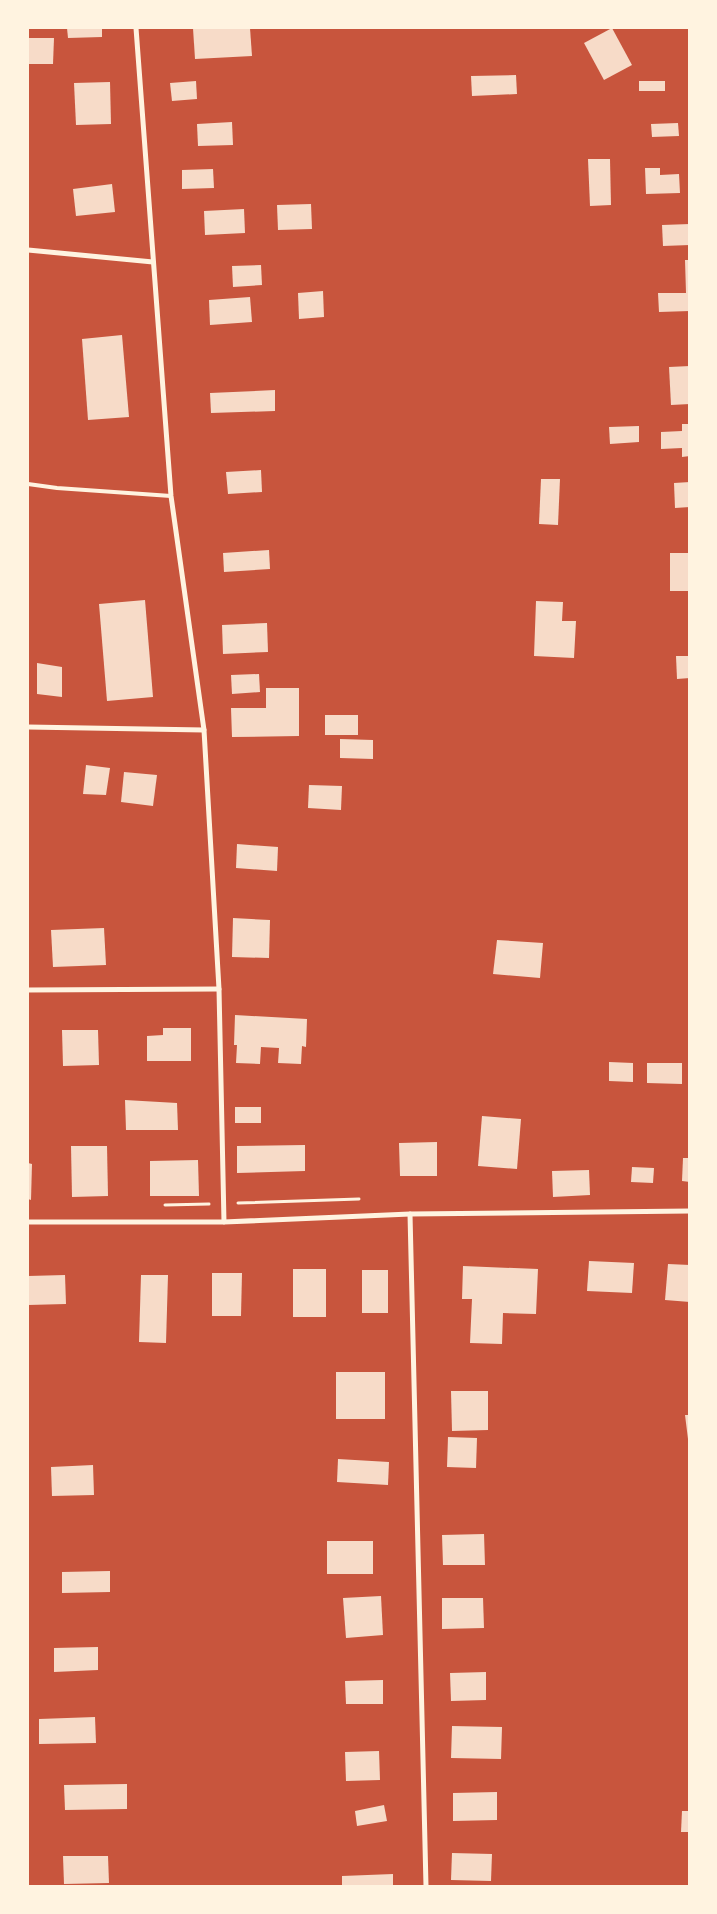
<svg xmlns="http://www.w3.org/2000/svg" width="717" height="1914" font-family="Merriweather,serif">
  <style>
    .building { fill: #f7dbc8 }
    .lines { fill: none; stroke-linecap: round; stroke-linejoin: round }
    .path { stroke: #fff3e0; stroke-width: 3 }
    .service { stroke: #fff3e0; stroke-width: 4 }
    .minor { stroke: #fff3e0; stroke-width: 5 }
  </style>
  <rect width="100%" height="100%" fill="#c8553d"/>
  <g class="building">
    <path d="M 67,28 L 102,28 L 102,37 L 68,38 Z"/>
    <path d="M 193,28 L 250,28 L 252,56 L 195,59 Z"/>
    <path d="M 612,28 L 632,65 L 604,80 L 584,43 Z"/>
    <path d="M 28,38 L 54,38 L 53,64 L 28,64 Z"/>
    <path d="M 516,75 L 517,94 L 472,96 L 471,76 Z"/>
    <path d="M 196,81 L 197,99 L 172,101 L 170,83 Z"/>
    <rect x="639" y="81" width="26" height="10"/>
    <path d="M 110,82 L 111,124 L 76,125 L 74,83 Z"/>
    <path d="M 232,122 L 233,145 L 198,146 L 197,124 Z"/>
    <path d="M 678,123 L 679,136 L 652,137 L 651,124 Z"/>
    <path d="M 588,159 L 610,159 L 611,205 L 590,206 Z"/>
    <path d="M 645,168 L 660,168 L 660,175 L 679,174 L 680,193 L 646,194 Z"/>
    <path d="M 213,169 L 214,188 L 182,189 L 182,170 Z"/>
    <path d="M 112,184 L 115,212 L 76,216 L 73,189 Z"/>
    <path d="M 311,204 L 312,229 L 278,230 L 277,205 Z"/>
    <path d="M 244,209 L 245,233 L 205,235 L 204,211 Z"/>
    <path d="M 690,224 L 690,245 L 663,246 L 662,225 Z"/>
    <path d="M 685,260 L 690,260 L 690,311 L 659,312 L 658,293 L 686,293 Z"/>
    <path d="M 261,265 L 262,285 L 233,287 L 232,266 Z"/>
    <path d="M 323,291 L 324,317 L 299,319 L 298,293 Z"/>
    <path d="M 250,297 L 252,322 L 210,325 L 209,300 Z"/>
    <path d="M 122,335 L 129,417 L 88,420 L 82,339 Z"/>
    <path d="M 690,366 L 690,404 L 671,405 L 669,367 Z"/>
    <path d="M 275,390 L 275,411 L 211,413 L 210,393 Z"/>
    <path d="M 682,424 L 690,424 L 690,456 L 682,457 L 682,448 L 661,449 L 661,432 L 682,431 Z"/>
    <path d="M 639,426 L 639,442 L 610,444 L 609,427 Z"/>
    <path d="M 261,470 L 262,492 L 228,494 L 226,472 Z"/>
    <path d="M 541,479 L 560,479 L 558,525 L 539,524 Z"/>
    <path d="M 690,482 L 690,507 L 675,508 L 674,483 Z"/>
    <path d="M 269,550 L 270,569 L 224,572 L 223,553 Z"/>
    <rect x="670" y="553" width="20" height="38"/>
    <path d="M 145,600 L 153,697 L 107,701 L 99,604 Z"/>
    <path d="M 536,601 L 563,602 L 562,621 L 576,621 L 574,658 L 534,656 Z"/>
    <path d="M 267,623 L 268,652 L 223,654 L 222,625 Z"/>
    <path d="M 676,656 L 690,656 L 690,678 L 677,679 Z"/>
    <path d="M 37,663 L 62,667 L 62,697 L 37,694 Z"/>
    <path d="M 259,674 L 260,692 L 232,694 L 231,675 Z"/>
    <path d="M 266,688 L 299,688 L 299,736 L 232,737 L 231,708 L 266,708 Z"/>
    <rect x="325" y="715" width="33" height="20"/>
    <path d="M 340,739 L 373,740 L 373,759 L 340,758 Z"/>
    <path d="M 86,765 L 110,768 L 106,795 L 83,794 Z"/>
    <path d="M 124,772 L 157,775 L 153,806 L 121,802 Z"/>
    <path d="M 309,785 L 342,786 L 341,810 L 308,808 Z"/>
    <path d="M 237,844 L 278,847 L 277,871 L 236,868 Z"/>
    <path d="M 233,918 L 270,920 L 269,958 L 232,957 Z"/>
    <path d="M 104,928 L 106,965 L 53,967 L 51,930 Z"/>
    <path d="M 497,940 L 543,943 L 540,978 L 493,974 Z"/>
    <path d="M 235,1015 L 307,1019 L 306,1047 L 302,1046 L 301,1064 L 278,1063 L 279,1048 L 261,1047 L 260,1064 L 236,1063 L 237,1045 L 234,1045 Z"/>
    <path d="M 163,1028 L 191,1028 L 191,1061 L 147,1061 L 147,1036 L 163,1035 Z"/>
    <path d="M 62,1030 L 98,1030 L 99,1065 L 63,1066 Z"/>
    <path d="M 609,1062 L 633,1063 L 633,1082 L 609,1081 Z"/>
    <path d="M 647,1063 L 682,1063 L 682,1084 L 647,1083 Z"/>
    <path d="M 125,1100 L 177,1103 L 178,1130 L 126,1130 Z"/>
    <rect x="235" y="1107" width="26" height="16"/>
    <path d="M 482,1116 L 521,1119 L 517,1169 L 478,1166 Z"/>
    <path d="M 437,1142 L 437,1176 L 400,1176 L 399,1143 Z"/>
    <path d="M 305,1145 L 305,1171 L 237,1173 L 237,1146 Z"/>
    <path d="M 71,1146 L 107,1146 L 108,1196 L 72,1197 Z"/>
    <path d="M 683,1158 L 690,1158 L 690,1182 L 682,1181 Z"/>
    <path d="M 198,1160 L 199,1196 L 150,1196 L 150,1161 Z"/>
    <path d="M 28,1163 L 32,1164 L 31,1200 L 28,1199 Z"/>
    <path d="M 632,1167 L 654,1168 L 653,1183 L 631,1182 Z"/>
    <path d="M 589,1170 L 590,1195 L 553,1197 L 552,1171 Z"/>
    <path d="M 589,1261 L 634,1263 L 632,1293 L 587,1291 Z"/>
    <path d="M 668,1264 L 690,1265 L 690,1302 L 665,1300 Z"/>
    <path d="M 463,1266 L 538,1269 L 536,1314 L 503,1313 L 502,1344 L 470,1343 L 472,1299 L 462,1299 Z"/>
    <rect x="293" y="1269" width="33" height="48"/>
    <rect x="362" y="1270" width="26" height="43"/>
    <path d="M 212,1273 L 242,1273 L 241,1316 L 212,1316 Z"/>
    <path d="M 65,1275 L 66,1304 L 28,1305 L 28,1276 Z"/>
    <path d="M 141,1275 L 168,1275 L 166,1343 L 139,1342 Z"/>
    <rect x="336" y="1372" width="49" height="47"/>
    <path d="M 451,1391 L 488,1391 L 488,1430 L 452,1431 Z"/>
    <path d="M 685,1415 L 690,1415 L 690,1439 L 688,1439 Z"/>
    <path d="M 448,1437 L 477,1438 L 476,1468 L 447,1467 Z"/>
    <path d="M 338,1459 L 389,1462 L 388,1485 L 337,1482 Z"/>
    <path d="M 93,1465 L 94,1495 L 52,1496 L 51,1467 Z"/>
    <path d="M 484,1534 L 485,1565 L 443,1565 L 442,1535 Z"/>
    <rect x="327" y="1541" width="46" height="33"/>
    <path d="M 110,1571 L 110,1592 L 62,1593 L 62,1572 Z"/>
    <path d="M 381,1596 L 383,1635 L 346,1638 L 343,1598 Z"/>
    <path d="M 442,1598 L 483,1598 L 484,1628 L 442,1629 Z"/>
    <path d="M 98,1647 L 98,1670 L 54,1672 L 54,1648 Z"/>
    <path d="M 486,1672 L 486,1700 L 451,1701 L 450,1673 Z"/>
    <path d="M 383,1680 L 383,1704 L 346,1704 L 345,1681 Z"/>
    <path d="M 95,1717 L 96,1743 L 39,1744 L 39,1719 Z"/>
    <path d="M 452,1726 L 502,1727 L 501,1759 L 451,1758 Z"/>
    <path d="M 379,1751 L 380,1780 L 346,1781 L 345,1752 Z"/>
    <path d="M 127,1784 L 127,1809 L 65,1810 L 64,1785 Z"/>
    <path d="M 497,1792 L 497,1820 L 453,1821 L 453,1793 Z"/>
    <path d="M 384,1805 L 387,1821 L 357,1826 L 355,1811 Z"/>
    <path d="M 682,1811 L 690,1811 L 690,1832 L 681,1832 Z"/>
    <path d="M 452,1853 L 492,1854 L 491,1881 L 451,1880 Z"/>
    <path d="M 63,1856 L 108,1856 L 109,1883 L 64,1884 Z"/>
    <path d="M 393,1874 L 393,1886 L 342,1886 L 342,1876 Z"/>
  </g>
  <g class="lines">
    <g class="path">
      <path d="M 238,1203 L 359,1199"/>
      <path d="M 165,1205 L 209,1204"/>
    </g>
    <path class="service" d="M 28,484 L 57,488 L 171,496"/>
    <g class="minor">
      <path d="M 136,28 L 171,496 L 204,730 L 219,989 L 224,1222"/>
      <path d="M 28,250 L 153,262"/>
      <path d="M 28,727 L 204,730"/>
      <path d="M 28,990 L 219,989"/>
      <path d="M 410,1214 L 426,1886"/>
      <path d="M 28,1222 L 224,1222 L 410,1214 L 690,1211"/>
    </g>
  </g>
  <rect width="717" height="1914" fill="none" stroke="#fff3e0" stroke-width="58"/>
</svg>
